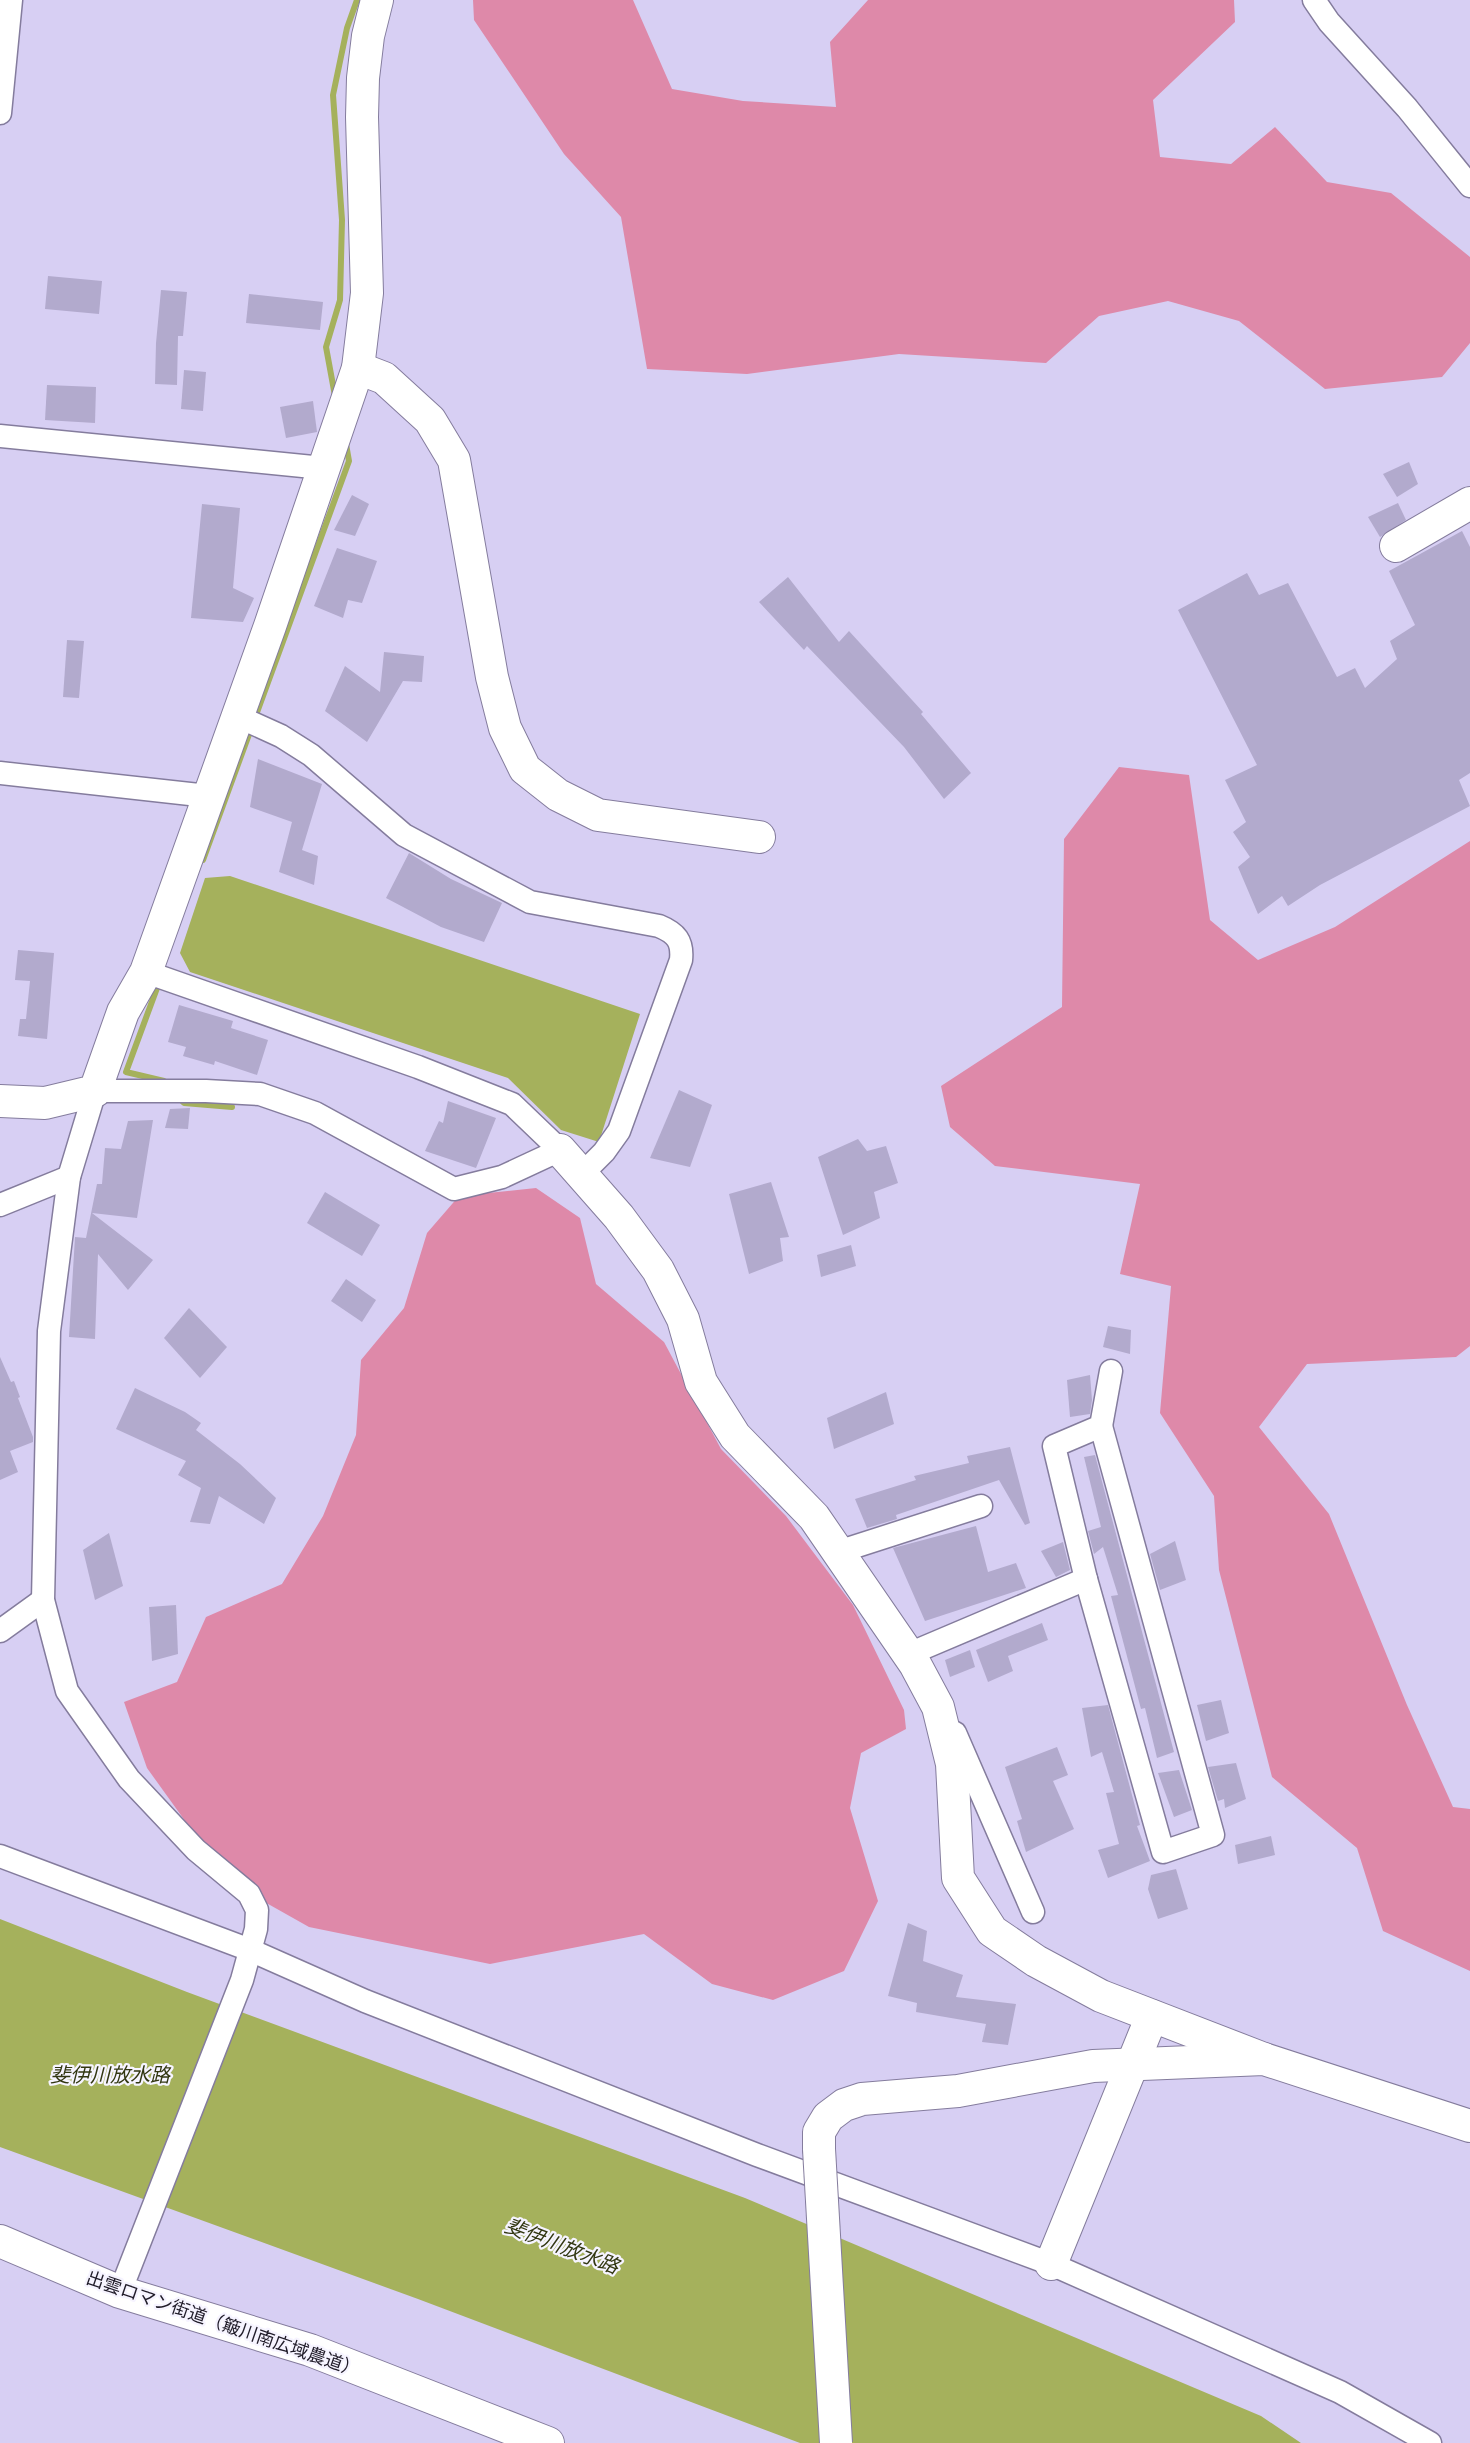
<svg xmlns="http://www.w3.org/2000/svg" width="1470" height="2443" font-family="Helvetica,'Noto Sans JP',sans-serif">
  <style>
    .green { fill: #de89a9 }
    .water { fill: #a5b15c }
    .lines { fill: none; stroke-linecap: round; stroke-linejoin: round }
    .stream { stroke: #a5b15c; stroke-width: 6 }
    .building { fill: #b2aacd }
    .street-casing { stroke: #847c9d; stroke-width: 25 }
    .secondary-casing { stroke: #847c9d; stroke-width: 34 }
    .street { stroke: #fff; stroke-width: 22 }
    .secondary { stroke: #fff; stroke-width: 32 }
    .secondary-bridge-casing { stroke: #847c9d; stroke-width: 34; stroke-linecap: butt }
    .secondary-bridge { stroke: #fff; stroke-width: 32 }
    .labels { text-anchor: middle; stroke-width: 4.5; stroke-linejoin: round; paint-order: stroke }
    .street-label { font-size: 18px; fill: #201c29; stroke: #f6f4ff }
    .water-label { font-size: 20px; font-style: italic; fill: #323712; stroke: #f6f4ff }
  </style>
  <rect width="100%" height="100%" fill="#d7cff3"/>
  <g class="green">
    <path d="M 473,0 L 633,0 L 672,89 L 743,101 L 836,107 L 830,42 L 868,0 L 1234,0 L 1235,22 L 1153,100 L 1160,157 L 1231,164 L 1275,127 L 1327,182 L 1391,193 L 1470,257 L 1470,343 L 1442,377 L 1325,389 L 1239,321 L 1168,301 L 1099,316 L 1046,363 L 899,354 L 747,374 L 647,369 L 621,217 L 564,154 L 474,20 Z"/>
    <path d="M 1119,767 L 1189,775 L 1210,920 L 1258,960 L 1335,927 L 1470,841 L 1470,1346 L 1456,1357 L 1307,1364 L 1259,1427 L 1329,1514 L 1407,1705 L 1453,1807 L 1470,1809 L 1470,1971 L 1383,1931 L 1357,1848 L 1272,1777 L 1219,1570 L 1214,1496 L 1160,1413 L 1171,1286 L 1120,1274 L 1140,1184 L 995,1166 L 950,1127 L 941,1086 L 1062,1007 L 1064,839 Z"/>
    <path d="M 536,1188 L 580,1218 L 596,1284 L 664,1342 L 721,1449 L 786,1516 L 853,1605 L 904,1710 L 906,1729 L 861,1753 L 850,1808 L 878,1901 L 844,1971 L 773,2000 L 712,1984 L 644,1934 L 490,1964 L 309,1927 L 229,1882 L 147,1768 L 124,1702 L 177,1682 L 206,1617 L 282,1584 L 323,1516 L 356,1435 L 361,1360 L 404,1308 L 427,1233 L 459,1196 Z"/>
  </g>
  <g class="water">
    <path d="M 230,876 L 640,1014 L 599,1142 L 561,1130 L 508,1078 L 190,972 L 180,953 L 205,878 Z"/>
    <path d="M 0,1919 L 187,1992 L 745,2198 L 1261,2416 L 1301,2443 L 800,2443 L 418,2299 L 0,2147 Z"/>
  </g>
  <g class="lines">
    <g class="stream">
      <path d="M 335,396 L 326,347 L 340,300 L 342,220 L 333,95 L 347,28 L 357,0"/>
      <path d="M 203,860 L 349,461 L 346,444"/>
      <path d="M 160,980 L 126,1072 L 164,1081"/>
      <path d="M 179,1098 L 184,1103 L 232,1107"/>
    </g>
  </g>
  <g class="building">
    <path d="M 48,276 L 102,281 L 99,314 L 45,309 Z"/>
    <path d="M 161,290 L 187,292 L 183,336 L 178,336 L 177,385 L 155,384 L 156,343 Z"/>
    <path d="M 249,294 L 323,302 L 320,330 L 246,323 Z"/>
    <path d="M 184,370 L 206,372 L 203,411 L 181,409 Z"/>
    <path d="M 47,385 L 96,387 L 95,423 L 45,420 Z"/>
    <path d="M 313,401 L 317,432 L 286,438 L 280,407 Z"/>
    <path d="M 1409,462 L 1418,484 L 1397,497 L 1383,474 Z"/>
    <path d="M 352,495 L 369,504 L 355,536 L 334,530 Z"/>
    <path d="M 1398,503 L 1406,520 L 1380,537 L 1368,517 Z"/>
    <path d="M 202,504 L 240,508 L 233,588 L 254,598 L 243,622 L 191,618 Z"/>
    <path d="M 1462,531 L 1470,547 L 1470,773 L 1459,780 L 1470,806 L 1320,885 L 1288,906 L 1282,896 L 1258,914 L 1238,867 L 1250,857 L 1233,832 L 1246,822 L 1225,780 L 1257,765 L 1178,610 L 1247,573 L 1259,595 L 1288,583 L 1337,677 L 1355,668 L 1365,688 L 1397,659 L 1390,641 L 1415,625 L 1389,571 Z"/>
    <path d="M 337,548 L 377,561 L 362,603 L 348,600 L 343,618 L 314,606 Z"/>
    <path d="M 788,577 L 839,642 L 849,631 L 923,712 L 921,714 L 971,773 L 944,799 L 904,747 L 807,646 L 804,650 L 759,602 Z"/>
    <path d="M 67,640 L 84,641 L 79,698 L 63,697 Z"/>
    <path d="M 384,652 L 424,656 L 422,682 L 403,681 L 367,742 L 325,711 L 345,666 L 380,692 Z"/>
    <path d="M 258,759 L 322,784 L 302,850 L 318,856 L 314,885 L 279,872 L 292,822 L 250,807 Z"/>
    <path d="M 409,853 L 451,879 L 502,903 L 484,942 L 441,927 L 386,898 Z"/>
    <path d="M 18,950 L 54,953 L 47,1039 L 18,1036 L 20,1019 L 26,1019 L 30,981 L 15,980 Z"/>
    <path d="M 179,1005 L 233,1021 L 231,1028 L 268,1040 L 257,1075 L 215,1061 L 214,1065 L 183,1056 L 186,1047 L 168,1042 Z"/>
    <path d="M 679,1090 L 712,1105 L 690,1167 L 650,1158 Z"/>
    <path d="M 448,1101 L 496,1118 L 476,1168 L 425,1151 L 439,1121 L 443,1123 Z"/>
    <path d="M 190,1108 L 188,1129 L 165,1128 L 170,1109 Z"/>
    <path d="M 153,1120 L 137,1218 L 92,1213 L 153,1260 L 128,1290 L 98,1254 L 95,1339 L 69,1337 L 75,1237 L 86,1238 L 97,1184 L 102,1184 L 105,1148 L 121,1149 L 128,1121 Z"/>
    <path d="M 858,1139 L 867,1151 L 886,1146 L 898,1183 L 874,1192 L 880,1218 L 843,1235 L 818,1157 Z"/>
    <path d="M 771,1182 L 789,1237 L 780,1238 L 783,1261 L 749,1274 L 729,1194 Z"/>
    <path d="M 325,1192 L 380,1225 L 362,1256 L 307,1223 Z"/>
    <path d="M 851,1245 L 856,1266 L 821,1277 L 817,1255 Z"/>
    <path d="M 346,1279 L 376,1300 L 362,1322 L 331,1301 Z"/>
    <path d="M 189,1308 L 227,1347 L 200,1378 L 164,1338 Z"/>
    <path d="M 1108,1326 L 1131,1330 L 1130,1354 L 1103,1347 Z"/>
    <path d="M 0,1357 L 11,1382 L 14,1381 L 20,1397 L 18,1398 L 33,1437 L 33,1442 L 10,1451 L 18,1472 L 0,1480 Z"/>
    <path d="M 1090,1375 L 1092,1400 L 1090,1414 L 1070,1417 L 1067,1380 Z"/>
    <path d="M 135,1388 L 185,1412 L 201,1423 L 196,1430 L 240,1464 L 276,1498 L 264,1524 L 219,1496 L 210,1524 L 190,1522 L 201,1488 L 178,1475 L 186,1461 L 116,1429 Z"/>
    <path d="M 886,1392 L 894,1424 L 834,1449 L 827,1418 Z"/>
    <path d="M 1010,1447 L 1030,1523 L 1025,1525 L 999,1480 L 896,1515 L 897,1519 L 867,1528 L 855,1499 L 916,1480 L 914,1476 L 969,1463 L 967,1456 Z"/>
    <path d="M 1095,1455 L 1174,1752 L 1157,1758 L 1145,1708 L 1141,1709 L 1111,1596 L 1118,1595 L 1103,1547 L 1094,1554 L 1088,1531 L 1101,1527 L 1084,1457 Z"/>
    <path d="M 976,1526 L 988,1572 L 1016,1563 L 1026,1588 L 925,1621 L 893,1548 Z"/>
    <path d="M 109,1533 L 123,1586 L 95,1600 L 83,1550 Z"/>
    <path d="M 1175,1541 L 1186,1580 L 1160,1590 L 1150,1554 Z"/>
    <path d="M 1063,1542 L 1070,1570 L 1056,1577 L 1041,1551 Z"/>
    <path d="M 176,1605 L 178,1654 L 152,1661 L 149,1607 Z"/>
    <path d="M 1042,1623 L 1048,1640 L 1008,1656 L 1013,1671 L 988,1682 L 976,1650 Z"/>
    <path d="M 970,1650 L 975,1667 L 950,1677 L 945,1660 Z"/>
    <path d="M 1221,1700 L 1229,1733 L 1206,1741 L 1197,1705 Z"/>
    <path d="M 1108,1705 L 1140,1825 L 1137,1826 L 1150,1861 L 1108,1878 L 1098,1850 L 1119,1844 L 1106,1793 L 1114,1792 L 1102,1752 L 1091,1757 L 1082,1708 Z"/>
    <path d="M 1057,1747 L 1068,1775 L 1053,1781 L 1074,1829 L 1026,1852 L 1017,1821 L 1022,1819 L 1005,1767 Z"/>
    <path d="M 1236,1763 L 1246,1799 L 1225,1808 L 1224,1799 L 1218,1801 L 1208,1767 Z"/>
    <path d="M 1179,1770 L 1192,1810 L 1174,1817 L 1158,1773 Z"/>
    <path d="M 1271,1836 L 1275,1855 L 1238,1864 L 1235,1845 Z"/>
    <path d="M 1176,1869 L 1188,1909 L 1158,1919 L 1148,1889 L 1151,1875 Z"/>
    <path d="M 908,1923 L 927,1931 L 923,1961 L 963,1975 L 956,1997 L 1016,2004 L 1008,2045 L 982,2042 L 986,2024 L 916,2012 L 917,2003 L 888,1996 Z"/>
  </g>
  <g class="lines">
    <defs>
      <g id="street">
        <path d="M 1314,0 L 1329,22 L 1407,108 L 1470,186"/>
        <path d="M 0,113 L 11,0"/>
        <path d="M 0,436 L 323,468"/>
        <path d="M 237,716 L 281,736 L 311,755 L 404,835 L 530,902 L 659,926 C 676,933 683,941 681,960 L 619,1131 L 604,1152 L 582,1174"/>
        <path d="M 0,773 L 208,796"/>
        <path d="M 0,1205 L 69,1177"/>
        <path d="M 838,1552 L 981,1506"/>
        <path d="M 1086,1579 L 1163,1852 L 1213,1835 L 1101,1426"/>
        <path d="M 0,1631 L 43,1600"/>
        <path d="M 909,1654 L 1086,1579 L 1054,1446 L 1101,1426 L 1111,1371"/>
        <path d="M 955,1733 L 1033,1912"/>
        <path d="M 0,1856 L 250,1950 L 365,2001 L 757,2155 L 1051,2264 L 1340,2392 L 1430,2443"/>
        <path d="M 120,2292 L 242,1980 L 256,1929 L 257,1910 L 249,1894 L 196,1850 L 129,1779 L 67,1691 L 43,1600 L 49,1331 L 69,1177 L 95,1091 L 206,1091 L 260,1094 L 315,1113 L 454,1189 L 502,1177 L 560,1150 L 512,1104 L 418,1067 L 146,972"/>
      </g>
      <g id="secondary">
        <path d="M 358,368 L 384,378 L 430,420 L 454,460 L 492,677 L 505,728 L 525,769 L 558,795 L 598,815 L 759,837"/>
        <path d="M 1396,546 L 1470,503"/>
        <path d="M 0,1101 L 45,1103 L 95,1091 L 123,1012 L 146,972 L 270,626 L 358,368 L 367,293 L 362,117 L 363,78 L 368,36 L 377,0"/>
        <path d="M 560,1150 L 619,1217 L 658,1270 L 683,1319 L 701,1382 L 735,1436 L 814,1517 L 915,1664 L 938,1707 L 952,1764 L 958,1878 L 992,1931 L 1036,1961 L 1101,1996 L 1264,2059"/>
        <path d="M 819,2149 L 819,2132 L 828,2117 L 844,2105 L 862,2099 L 958,2091 L 1093,2066 L 1264,2059 L 1470,2126"/>
        <path d="M 0,2241 L 120,2292 L 310,2350 L 548,2443"/>
        <path d="M 1051,2264 L 1152,2016"/>
      </g>
    </defs>
    <use href="#street" class="street-casing"/>
    <use href="#secondary" class="secondary-casing"/>
    <use href="#street" class="street"/>
    <use href="#secondary" class="secondary"/>
    <defs>
      <path id="secondary-bridge" d="M 819,2149 L 836,2443"/>
    </defs>
    <use href="#secondary-bridge" class="secondary-bridge-casing"/>
    <use href="#secondary-bridge" class="secondary-bridge"/>
  </g>
  <g class="labels">
    <g class="street-label">
      <text transform="translate(223 2324) rotate(19)" y="6">出雲ロマン街道（簸川南広域農道）</text>
    </g>
    <g class="water-label">
      <text x="110" y="2082">斐伊川放水路</text>
      <text transform="translate(562 2246) rotate(21)" y="7">斐伊川放水路</text>
    </g>
  </g>
</svg>
